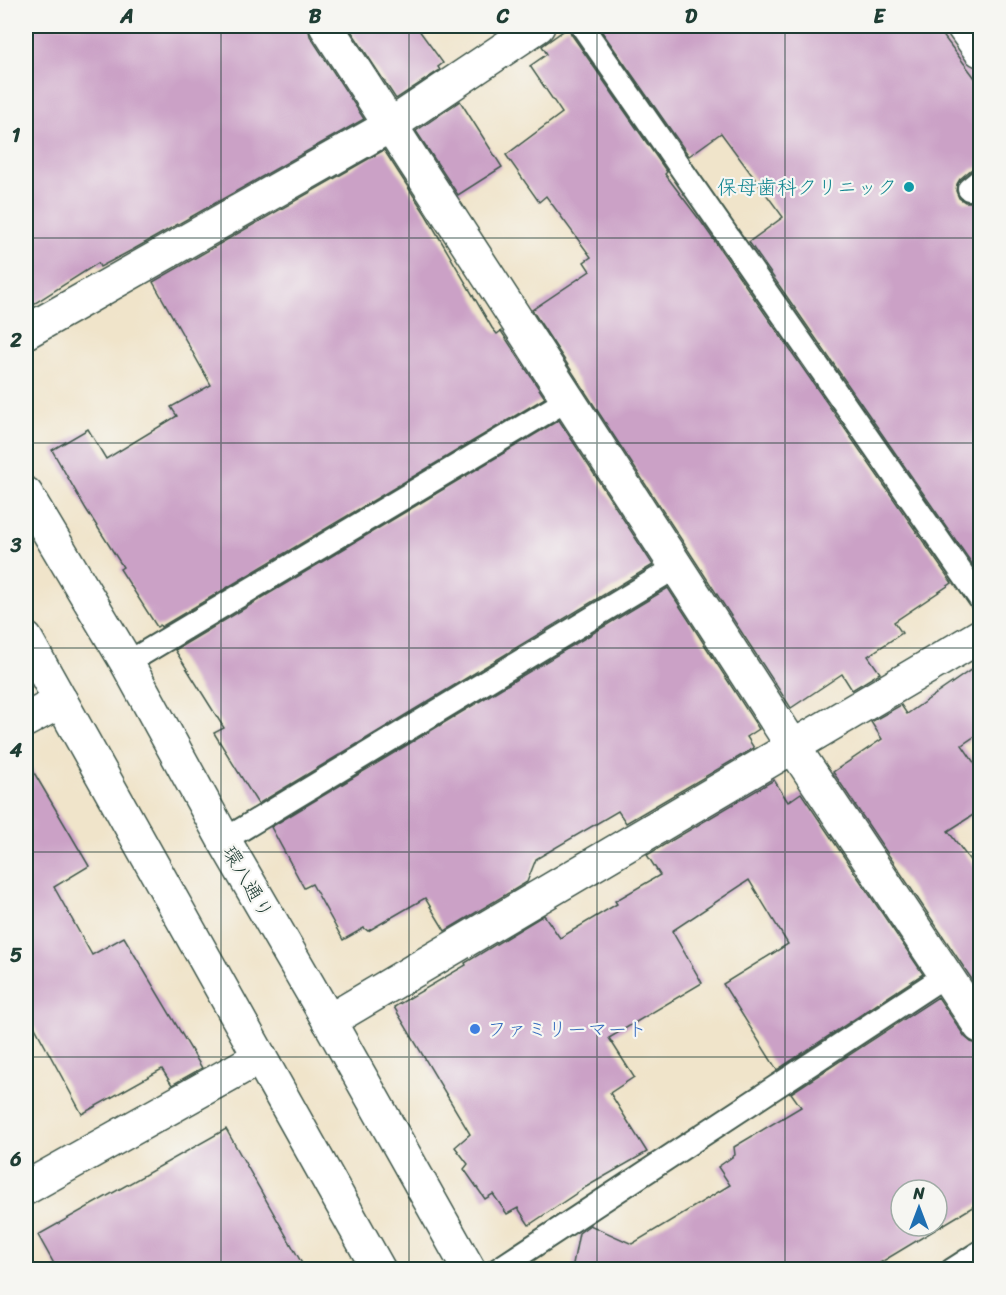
<svg xmlns="http://www.w3.org/2000/svg" width="1006" height="1295" font-family="Sriracha,'Klee One',sans-serif">
  <style>
    .building { fill: #cba1c6; fill-rule: evenodd }
    .lines { fill: none; stroke-linecap: round; stroke-linejoin: round }
    .service-casing { stroke: #3e564a; stroke-width: 26 }
    .minor-casing { stroke: #3e564a; stroke-width: 36 }
    .primary-casing { stroke: #3e564a; stroke-width: 36 }
    .service { stroke: #fff; stroke-width: 22 }
    .minor { stroke: #fff; stroke-width: 33 }
    .primary { stroke: #fff; stroke-width: 33 }
    .grid { fill: none; stroke: #1f3d34; stroke-width: 1.5; stroke-opacity: 0.55 }
    .culture-dot { fill: #0f9aa8; stroke: #f6f6f2; stroke-width: 2 }
    .shop-dot { fill: #3f7fe0; stroke: #f6f6f2; stroke-width: 2 }
    .labels { text-anchor: middle; stroke-width: 4.5; stroke-linejoin: round; paint-order: stroke }
    .culture-label { font-size: 20px; fill: #0d838f; stroke: #f6f6f2; text-anchor: end }
    .street-label { font-size: 20px; fill: #1f3d34; stroke: #f6f6f2 }
    .shop-label { font-size: 20px; fill: #366cbe; stroke: #f6f6f2; text-anchor: start }
    .neatline { fill: none; stroke: #1f3d34; stroke-width: 2 }
    .grid-label { font-size: 20px; text-anchor: middle; font-weight: bold; fill: #1f3d34 }
  </style>
  <rect width="100%" height="100%" fill="#f6f6f2"/>
  <filter id="ink" filterUnits="userSpaceOnUse"><feTurbulence type="fractalNoise" baseFrequency=".0167" numOctaves="2"/><feDisplacementMap in="SourceGraphic" scale="12" xChannelSelector="R" yChannelSelector="G"/><feConvolveMatrix kernelMatrix="1 2 1 2 8 2 1 2 1" color-interpolation-filters="sRGB"/></filter>
  <filter id="wash" filterUnits="userSpaceOnUse"><feTurbulence type="fractalNoise" baseFrequency=".008" numOctaves="4" result="noise"/><feDisplacementMap in="SourceGraphic" scale="24" xChannelSelector="R" yChannelSelector="G"/><feGaussianBlur stdDeviation="1.35" result="paint"/><feColorMatrix in="noise" values="0 0 0 0 0 0 0 0 0 0 0 0 0 0 0 0 0 1.4 0 .05"/><feComposite in="paint" operator="in"/></filter>
  <g filter="url(#wash)">
    <rect width="100%" height="100%" fill="#f0e4ca"/>
    <g id="blocks">
      <g class="building">
        <path d="M 26,26 L 308,26 L 310,36 L 364,119 L 134,249 L 100,267 L 98,263 L 26,309 Z"/>
        <path d="M 348,26 L 416,26 L 443,63 L 438,67 L 440,70 L 396,99 Z"/>
        <path d="M 598,26 L 936,26 L 981,86 L 981,167 L 972,169 L 960,179 L 957,184 L 956,191 L 959,198 L 965,202 L 972,202 L 981,197 L 981,564 L 975,568 L 749,242 L 783,217 L 721,133 L 689,156 Z"/>
        <path d="M 569,27 L 571,34 L 667,172 L 665,174 L 702,223 L 952,583 L 894,622 L 902,633 L 868,656 L 880,673 L 852,690 L 842,674 L 791,708 L 532,310 L 590,271 L 584,262 L 591,257 L 546,196 L 539,202 L 506,155 L 562,113 L 530,66 L 547,54 L 542,46 Z"/>
        <path d="M 460,101 L 502,167 L 458,195 L 416,131 Z"/>
        <path d="M 384,150 L 426,215 L 492,328 L 497,334 L 501,331 L 545,398 L 161,627 L 160,625 L 157,627 L 120,569 L 123,567 L 86,509 L 52,450 L 88,429 L 106,459 L 177,416 L 171,407 L 211,385 L 153,282 Z"/>
        <path d="M 559,420 L 653,565 L 258,804 L 214,733 L 224,728 L 175,650 Z"/>
        <path d="M 668,588 L 759,729 L 747,737 L 754,748 L 626,823 L 618,811 L 536,859 L 527,882 L 445,931 L 425,898 L 368,931 L 364,928 L 343,940 L 312,884 L 304,888 L 271,827 Z"/>
        <path d="M 981,663 L 981,732 L 962,745 L 981,773 L 981,810 L 948,831 L 981,875 L 981,993 L 833,772 L 882,739 L 871,722 L 901,705 L 907,714 Z"/>
        <path d="M 26,759 L 89,866 L 54,887 L 92,955 L 124,937 L 202,1068 L 172,1085 L 162,1069 L 82,1114 L 26,1011 Z"/>
        <path d="M 774,780 L 788,802 L 801,793 L 923,974 L 777,1070 L 723,984 L 788,944 L 749,880 L 672,931 L 702,983 L 609,1038 L 634,1077 L 610,1093 L 647,1152 L 586,1187 L 529,1225 L 518,1208 L 507,1214 L 493,1194 L 485,1199 L 464,1169 L 468,1164 L 455,1147 L 470,1134 L 394,1007 L 466,965 L 465,963 L 544,915 L 560,938 L 617,904 L 615,901 L 660,875 L 647,855 Z"/>
        <path d="M 938,997 L 965,1037 L 971,1042 L 981,1045 L 981,1202 L 870,1269 L 747,1269 L 736,1266 L 731,1269 L 572,1269 L 579,1233 L 590,1225 L 632,1244 L 730,1185 L 718,1167 L 735,1155 L 734,1147 L 801,1107 L 791,1093 ZM 901,1190 L 937,1190 L 937,1226 L 901,1226 Z"/>
        <path d="M 226,1129 L 305,1269 L 57,1269 L 38,1235 Z"/>
      </g>
    </g>
  </g>
  <g filter="url(#ink)">
    <use href="#blocks" fill-opacity="0" stroke="#3e564a" stroke-width="1.5"/>
    <g class="lines">
      <defs>
        <g id="service">
          <path d="M 582,26 L 980,599"/>
          <path d="M 969,189 L 980,180"/>
          <path d="M 127,663 L 567,400"/>
          <path d="M 224,840 L 678,566"/>
          <path d="M 497,1270 L 946,975"/>
          <path d="M 952,1270 L 980,1252"/>
        </g>
        <g id="minor">
          <path d="M 326,26 L 794,748 L 980,1026"/>
          <path d="M 963,26 L 980,50"/>
          <path d="M 26,332 L 391,125 L 538,26"/>
          <path d="M 26,720 L 61,701"/>
          <path d="M 329,1021 L 980,636"/>
          <path d="M 26,1188 L 260,1057"/>
        </g>
        <g id="primary">
          <path d="M 26,494 L 127,663 L 224,840 L 329,1021 L 469,1270"/>
          <path d="M 26,639 L 379,1270"/>
        </g>
      </defs>
      <use href="#service" class="service-casing"/>
      <use href="#minor" class="minor-casing"/>
      <use href="#primary" class="primary-casing"/>
      <use href="#service" class="service"/>
      <use href="#minor" class="minor"/>
      <use href="#primary" class="primary"/>
    </g>
  </g>
  <path class="grid" d="M 221,26 L 221,1270M 409,26 L 409,1270M 597,26 L 597,1270M 785,26 L 785,1270M 26,238 L 980,238M 26,443 L 980,443M 26,648 L 980,648M 26,852 L 980,852M 26,1057 L 980,1057"/>
  <circle class="culture-dot" cx="909" cy="187" r="6"/>
  <circle class="shop-dot" cx="475" cy="1029" r="6"/>
  <g class="labels">
    <g class="culture-label">
      <text x="897" y="194">保母歯科クリニック</text>
    </g>
    <g class="street-label">
      <text transform="translate(248 882) rotate(60)" y="7">環八通り</text>
    </g>
    <g class="shop-label">
      <text x="487" y="1036">ファミリーマート</text>
    </g>
  </g>
  <rect width="1006" height="1295" fill="none" stroke="#f6f6f2" stroke-width="66"/>
  <g transform="translate(919 1208)"><circle r="28" fill="#f6f6f2" stroke="#a0aca6" stroke-width="1.5"/>
  <path d="M0-4.5L10 22L0 15L-10 22Z" fill="#1f6fb2"/>
  <text y="-9" font-size="16" font-weight="bold" text-anchor="middle" fill="#1f3d34">N</text>
  </g>
  <rect x="33" y="33" width="940" height="1229" class="neatline"/>
  <g class="grid-label">
    <text x="127" y="23">A</text>
    <text x="315" y="23">B</text>
    <text x="503" y="23">C</text>
    <text x="691" y="23">D</text>
    <text x="879" y="23">E</text>
    <text x="16" y="142">1</text>
    <text x="16" y="347">2</text>
    <text x="16" y="552">3</text>
    <text x="16" y="757">4</text>
    <text x="16" y="962">5</text>
    <text x="16" y="1166">6</text>
  </g>
</svg>
